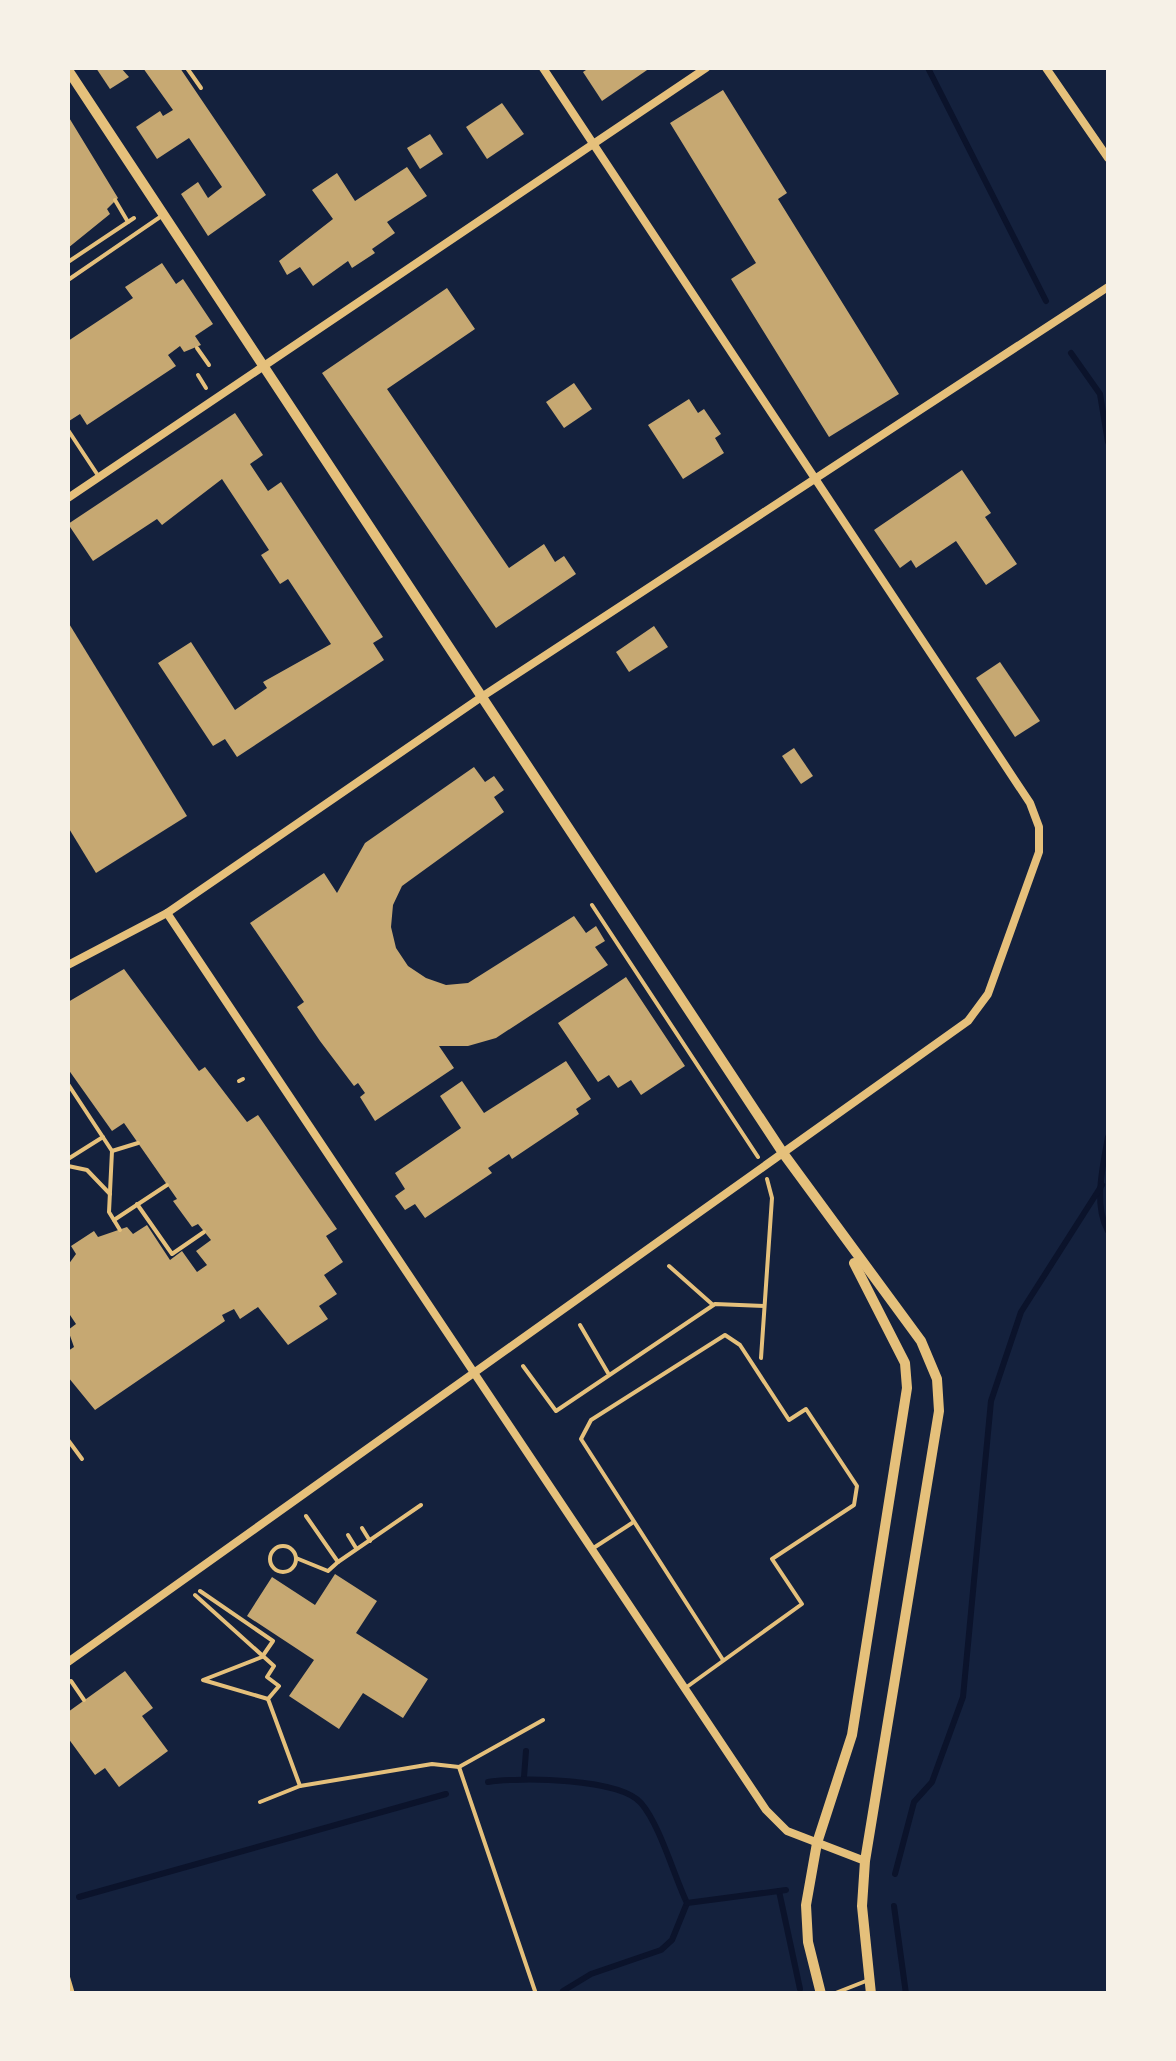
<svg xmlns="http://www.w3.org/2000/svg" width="1176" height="2061" font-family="'PT Sans',sans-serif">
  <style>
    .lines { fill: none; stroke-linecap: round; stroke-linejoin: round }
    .stream { stroke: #0b132b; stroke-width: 6 }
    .building { fill: #c6a872 }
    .path { stroke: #e5c07b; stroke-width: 4 }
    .service { stroke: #e5c07b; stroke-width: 4 }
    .minor { stroke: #e5c07b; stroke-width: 8 }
    .tertiary { stroke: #e5c07b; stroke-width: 10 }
  </style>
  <rect width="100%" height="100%" fill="#14213d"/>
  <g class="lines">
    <g class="stream">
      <path d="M 928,68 L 1046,301"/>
      <path d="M 1071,353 L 1100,394 L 1108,442"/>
      <path d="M 1108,1137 C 1103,1166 1093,1205 1108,1231"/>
      <path d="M 524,1777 L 526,1751"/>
      <path d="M 488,1782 C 520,1777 619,1778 641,1803 C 660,1825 674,1876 687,1903 L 672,1940 L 661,1950 L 591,1974 L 563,1991"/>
      <path d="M 895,1874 L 914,1802 L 932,1782 L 963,1697 L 991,1401 L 1021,1312 L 1102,1185"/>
      <path d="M 779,1891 L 800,1989"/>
      <path d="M 79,1897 L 446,1794"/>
      <path d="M 687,1903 L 786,1890"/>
      <path d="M 894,1906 L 906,1994"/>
    </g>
  </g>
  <g class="building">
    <path d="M 96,68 L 121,68 L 129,77 L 110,89 Z"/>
    <path d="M 143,68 L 180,68 L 266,195 L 208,236 L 181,194 L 198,182 L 208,198 L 222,187 L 189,138 L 157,159 L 136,127 L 160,111 L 163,116 L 173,110 Z"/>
    <path d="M 589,68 L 650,68 L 602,101 L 583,72 Z"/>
    <path d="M 723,90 L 787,193 L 778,199 L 899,394 L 829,437 L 731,279 L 756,263 L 670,123 Z"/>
    <path d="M 502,103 L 524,134 L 487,159 L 466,127 Z"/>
    <path d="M 68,116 L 118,198 L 107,209 L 110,214 L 68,248 Z"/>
    <path d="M 430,134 L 443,154 L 420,169 L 407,148 Z"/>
    <path d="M 407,167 L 427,196 L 387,222 L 395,233 L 372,249 L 375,253 L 352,268 L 348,261 L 313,286 L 300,267 L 287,275 L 279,261 L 333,219 L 312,190 L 337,173 L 355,201 Z"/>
    <path d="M 162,263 L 176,284 L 183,279 L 213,324 L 195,336 L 201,345 L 184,352 L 180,346 L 168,355 L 176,366 L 87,425 L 80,414 L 69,421 L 68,341 L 133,298 L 125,287 Z"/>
    <path d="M 447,288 L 475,329 L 387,389 L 509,568 L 544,544 L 555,562 L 564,556 L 576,574 L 496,628 L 322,373 Z"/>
    <path d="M 574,383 L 592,409 L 564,428 L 546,402 Z"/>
    <path d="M 689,399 L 698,413 L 704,409 L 721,434 L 715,438 L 724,453 L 683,479 L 648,425 Z"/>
    <path d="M 235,413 L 263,455 L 250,464 L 268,491 L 281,482 L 383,637 L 373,643 L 384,660 L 237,757 L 225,739 L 213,746 L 158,663 L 191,642 L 235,710 L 267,688 L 263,682 L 331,644 L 288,579 L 280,584 L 261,555 L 269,550 L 222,479 L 162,525 L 157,519 L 93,561 L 68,524 Z"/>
    <path d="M 962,470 L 991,513 L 985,517 L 1017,564 L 986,585 L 956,541 L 916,568 L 911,560 L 900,568 L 874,530 Z"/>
    <path d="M 68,622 L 187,816 L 96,873 L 68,827 Z"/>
    <path d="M 654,626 L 668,647 L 629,672 L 616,652 Z"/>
    <path d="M 1000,662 L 1040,721 L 1015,737 L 976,678 Z"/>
    <path d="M 794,748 L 813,776 L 801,784 L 782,756 Z"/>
    <path d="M 474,767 L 485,782 L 494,776 L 504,790 L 494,797 L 504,812 L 402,886 L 393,905 L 391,927 L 396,948 L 408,966 L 426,978 L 446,985 L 468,983 L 574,916 L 586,933 L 596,926 L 605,941 L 595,947 L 608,965 L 496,1038 L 468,1046 L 439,1046 L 454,1068 L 375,1121 L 360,1097 L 365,1093 L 358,1083 L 354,1086 L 320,1041 L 297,1007 L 304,1002 L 250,923 L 324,873 L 337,893 L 365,843 Z"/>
    <path d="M 124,969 L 199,1071 L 205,1067 L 247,1122 L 258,1115 L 337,1229 L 326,1236 L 343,1262 L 324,1275 L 337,1294 L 319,1306 L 328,1319 L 288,1345 L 258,1307 L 240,1319 L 234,1309 L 222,1315 L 225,1321 L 95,1410 L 68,1377 L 68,1351 L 74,1347 L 68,1330 L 76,1324 L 68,1312 L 68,1265 L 76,1254 L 71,1246 L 94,1231 L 98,1237 L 127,1227 L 133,1234 L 147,1225 L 170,1260 L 182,1251 L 197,1272 L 207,1265 L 196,1251 L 211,1240 L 198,1224 L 192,1227 L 173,1201 L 177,1199 L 124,1123 L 112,1131 L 68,1069 L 68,1002 Z"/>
    <path d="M 626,977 L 685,1066 L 641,1095 L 631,1080 L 618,1088 L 609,1075 L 598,1082 L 558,1023 Z"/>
    <path d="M 566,1061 L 591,1099 L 576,1109 L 579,1114 L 512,1159 L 509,1154 L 488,1168 L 492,1173 L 425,1218 L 415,1204 L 405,1210 L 395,1196 L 405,1189 L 395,1173 L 461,1128 L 440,1096 L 462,1081 L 484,1113 Z"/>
    <path d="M 335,1574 L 377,1601 L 356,1633 L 428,1679 L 403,1718 L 363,1693 L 339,1729 L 289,1696 L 314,1660 L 247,1616 L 272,1577 L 315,1605 Z"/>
    <path d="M 125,1671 L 153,1708 L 142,1716 L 168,1751 L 119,1787 L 105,1768 L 95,1775 L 68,1738 L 68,1712 Z"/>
  </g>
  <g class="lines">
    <g class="path">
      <path d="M 187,68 L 201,88"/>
      <path d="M 115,200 L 128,222"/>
      <path d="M 68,262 L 134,218"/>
      <path d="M 197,348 L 209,365"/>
      <path d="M 198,375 L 206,388"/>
      <path d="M 592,905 L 758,1157"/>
      <path d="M 239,1081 L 243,1079"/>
      <path d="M 68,1084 L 112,1151 L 109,1212 L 120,1230"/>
      <path d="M 112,1151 L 138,1143"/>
      <path d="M 68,1159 L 103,1137"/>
      <path d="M 68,1166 L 87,1170 L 110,1194"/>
      <path d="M 137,1204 L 172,1254 L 204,1232"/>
      <path d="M 114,1220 L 167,1185"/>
      <path d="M 669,1266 L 713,1305"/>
      <path d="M 580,1325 L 608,1373"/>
      <path d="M 761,1358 L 772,1198 L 767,1179"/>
      <path d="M 523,1366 L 556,1411 L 715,1304 L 764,1306"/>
      <path d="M 68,1440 L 82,1459"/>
      <path d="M 306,1516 L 338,1562 L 421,1505"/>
      <path d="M 362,1528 L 370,1541"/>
      <path d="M 348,1535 L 356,1548"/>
      <circle cx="283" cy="1559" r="13"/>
      <path d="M 296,1558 L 328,1571 L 338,1562"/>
      <path d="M 200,1591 L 273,1641 L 262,1657 L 203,1680 L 268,1699"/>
      <path d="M 195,1595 L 274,1666 L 267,1677 L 279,1686 L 268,1699 L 300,1786"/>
      <path d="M 71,1681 L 84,1700"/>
      <path d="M 459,1767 L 536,1994"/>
      <path d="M 260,1802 L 300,1786 L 432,1764 L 459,1767 L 543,1720"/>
      <path d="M 68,1977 L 73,1994"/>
    </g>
    <g class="service">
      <path d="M 68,280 L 163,215"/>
      <path d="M 68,430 L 99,477"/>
      <path d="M 595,1547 L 632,1523"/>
      <path d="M 684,1689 L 802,1604 L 772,1559 L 854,1505 L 857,1486 L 806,1409 L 789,1420 L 740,1345 L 725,1335 L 591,1420 L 581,1439 L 723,1660"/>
      <path d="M 833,1994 L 866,1981"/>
    </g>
    <g class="minor">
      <path d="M 1046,68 L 1108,158"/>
      <path d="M 68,498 L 706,68"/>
      <path d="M 167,913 L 766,1810 L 787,1831 L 865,1861"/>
      <path d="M 68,965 L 167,913 L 480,698 L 1108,287"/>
      <path d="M 68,1662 L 968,1021 L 988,994 L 1039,852 L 1039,827 L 1030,803 L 543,68"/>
    </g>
    <g class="tertiary">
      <path d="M 68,70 L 783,1153 L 921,1341 L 937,1379 L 939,1411 L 865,1861 L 862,1906 L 871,1994"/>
      <path d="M 821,1994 L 808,1942 L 806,1905 L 817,1843 L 852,1735 L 907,1388 L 905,1363 L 854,1263"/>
    </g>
  </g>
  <rect width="1176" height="2061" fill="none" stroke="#f6f1e7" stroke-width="140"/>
</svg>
